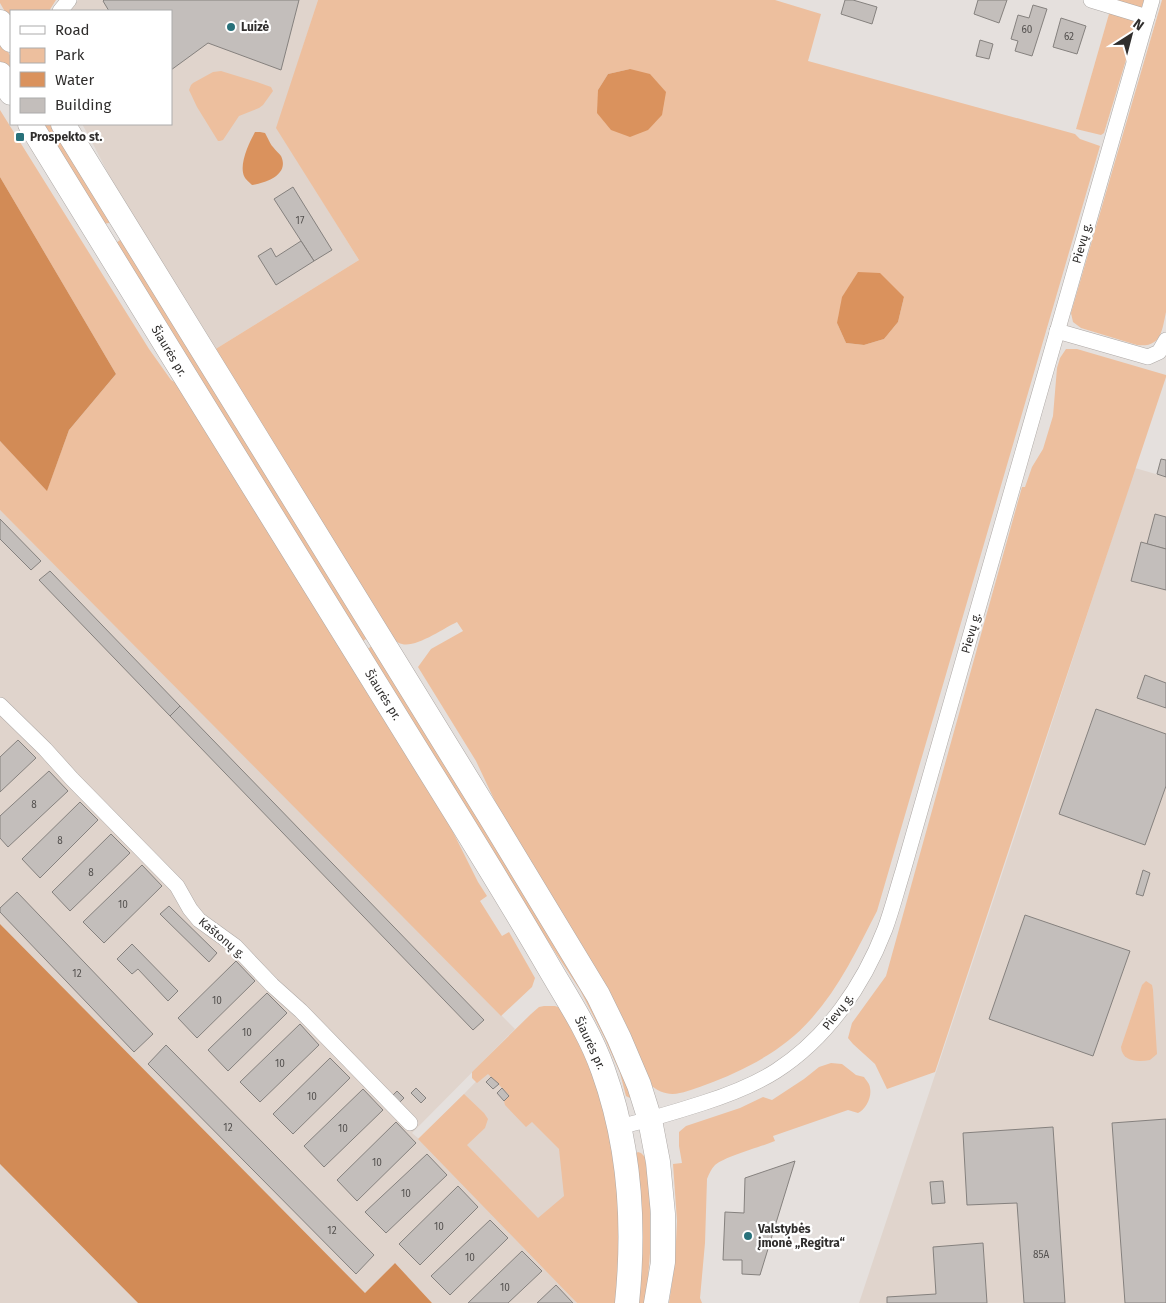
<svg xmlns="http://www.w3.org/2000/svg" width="1166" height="1303" font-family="'Fira Sans',sans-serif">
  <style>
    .built { fill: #e0d4cc }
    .green { fill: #edbf9e; fill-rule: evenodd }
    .forest { fill: #d28b56 }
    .water { fill: #da925d }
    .building { fill: #c3bebb; stroke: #85817e }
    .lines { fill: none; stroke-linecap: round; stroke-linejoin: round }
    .street-casing { stroke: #aea9a6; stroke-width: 16 }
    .primary-casing { stroke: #aea9a6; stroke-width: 25 }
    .street { stroke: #fff; stroke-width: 15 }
    .primary { stroke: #fff; stroke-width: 24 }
    .poi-dot { fill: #28717a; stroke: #fff; stroke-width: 2 }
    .labels { text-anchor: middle; stroke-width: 4.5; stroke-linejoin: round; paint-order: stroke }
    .number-label { font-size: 10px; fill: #555250 }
    .poi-label { font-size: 12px; font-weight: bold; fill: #302e2d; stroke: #fff; text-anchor: start }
    .street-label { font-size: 12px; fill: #302e2d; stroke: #fff }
  </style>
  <rect width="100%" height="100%" fill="#e5e0dd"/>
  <g class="built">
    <path d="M 78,0 L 318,0 L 277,128 L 359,260 L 214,350 L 121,199 L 90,138 L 82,124 L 171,124 L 171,11 L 70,11 Z"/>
    <path d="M 1135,468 L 1166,477 L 1166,1303 L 859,1303 L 1026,802 Z"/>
    <path d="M 0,510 L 515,1029 L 412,1133 L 419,1139 L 464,1094 L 490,1067 L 565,1145 L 562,1286 L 577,1303 L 432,1303 L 395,1263 L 365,1293 L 0,924 Z"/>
    <path d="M 0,1164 L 138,1303 L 0,1303 Z"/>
  </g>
  <g class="green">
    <path d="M 0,0 L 56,0 L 49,11 L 11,11 L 11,22 L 0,3 Z"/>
    <path d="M 318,0 L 775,0 L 821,14 L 808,61 L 1075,134 L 1080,139 L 1100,146 L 877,911 C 858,948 839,988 811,1019 C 783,1051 743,1071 705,1085 C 682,1093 668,1101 648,1083 L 502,816 L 476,761 L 418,667 L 431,649 L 463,631 L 457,622 C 444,628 416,648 402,644 C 397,643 394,639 390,635 L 214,350 L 359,260 L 276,128 ZM 630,69 L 598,90 L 608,74 ZM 904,297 L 898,322 L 884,339 L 864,345 L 846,343 L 837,323 Z"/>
    <path d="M 1113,0 L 1144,0 L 1104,133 L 1101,135 L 1076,129 Z"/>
    <path d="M 1162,0 L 1166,0 L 1166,312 C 1162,331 1161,348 1137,345 L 1081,328 L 1073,322 L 1071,313 Z"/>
    <path d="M 0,39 L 11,57 L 11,79 L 0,61 Z"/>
    <path d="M 221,71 L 257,82 L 271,87 L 273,91 L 263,105 L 259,108 L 239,116 L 223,140 L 220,141 L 218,141 L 197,107 L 189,90 L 191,85 L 193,83 L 213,72 Z"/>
    <path d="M 0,110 L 149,349 L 171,380 L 180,385 L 448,822 L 478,882 L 487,896 L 480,901 L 502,936 L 509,932 L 535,978 L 532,987 L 501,1016 L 0,510 L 0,441 L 47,490 L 69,430 L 116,374 L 0,177 Z"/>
    <path d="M 39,124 L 52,124 L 111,219 L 109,223 L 103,224 Z"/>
    <path d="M 123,238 L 369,637 L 360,643 L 113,245 Z"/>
    <path d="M 1066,349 L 1077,349 L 1166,375 L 1166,377 L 935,1072 L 887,1089 L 875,1064 L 853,1044 L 848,1038 L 852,1023 L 886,976 L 1022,487 L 1025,487 L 1032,467 L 1043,449 L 1053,416 L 1057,368 L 1060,358 Z"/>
    <path d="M 373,645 L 595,1008 L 632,1095 L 630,1098 L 626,1096 L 620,1073 L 604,1037 L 580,990 L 532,917 L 365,651 Z"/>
    <path d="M 1146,981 L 1152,985 L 1153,990 L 1157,1054 L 1150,1060 C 1138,1062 1122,1062 1121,1047 L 1142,985 Z"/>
    <path d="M 544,1006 L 555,1006 L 561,1008 L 568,1018 L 590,1066 L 608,1125 L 622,1204 L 616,1303 L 577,1303 L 418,1139 L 464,1094 L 484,1113 L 488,1119 L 485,1128 L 467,1145 L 538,1218 L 564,1196 L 559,1149 L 532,1122 L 526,1127 L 505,1105 L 504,1101 L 509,1095 L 488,1074 L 477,1083 L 472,1078 L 472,1072 L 531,1014 L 539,1007 Z"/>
    <path d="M 831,1063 L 842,1064 L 856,1075 L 864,1077 C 866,1080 870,1084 870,1088 C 872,1097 866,1109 858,1113 L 848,1110 L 773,1136 L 775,1141 C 760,1147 726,1156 715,1165 C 711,1169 709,1174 707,1179 L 705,1243 L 700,1298 L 702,1303 L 669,1303 L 675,1262 L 677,1221 L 673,1164 L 682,1163 L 679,1146 L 679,1132 L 686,1126 L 740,1108 L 763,1097 L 772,1100 L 804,1079 L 819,1067 Z"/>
    <path d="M 638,1152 L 641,1153 L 645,1157 L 650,1196 L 650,1253 L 646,1303 L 636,1303 L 635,1154 Z"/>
  </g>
  <g class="forest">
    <path d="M 0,177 L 116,374 L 69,430 L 47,491 L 0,441 Z"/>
    <path d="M 0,924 L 365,1293 L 395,1263 L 432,1303 L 138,1303 L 0,1164 Z"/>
  </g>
  <g class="water">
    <path d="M 630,69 L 650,74 L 666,92 L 662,115 L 648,130 L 630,137 L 611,130 L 597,113 L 598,90 L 608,74 Z"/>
    <path d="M 255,132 L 260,132 L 265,133 C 268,138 270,144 273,147 C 276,151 279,153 281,156 C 290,175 265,183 252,185 C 249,182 245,179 244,176 C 239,164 249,143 255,132 Z"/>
    <path d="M 858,272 L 880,273 L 904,297 L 898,322 L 884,339 L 864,345 L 846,343 L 837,323 L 842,297 Z"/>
  </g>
  <g class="building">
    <path d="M 104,0 L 299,0 L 281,70 L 208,43 L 171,70 L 171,11 L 109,11 L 103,1 Z"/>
    <path d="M 845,0 L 853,0 L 877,7 L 872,24 L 841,14 Z"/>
    <path d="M 978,0 L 1007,0 L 999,23 L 974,14 Z"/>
    <path d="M 1033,5 L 1047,9 L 1032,56 L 1015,51 L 1018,41 L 1011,39 L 1018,15 L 1029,18 Z"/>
    <path d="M 1061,18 L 1086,26 L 1077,54 L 1053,47 Z"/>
    <path d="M 980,40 L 993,44 L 989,59 L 976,56 Z"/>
    <path d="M 293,187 L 332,250 L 314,261 L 274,199 Z"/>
    <path d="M 301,241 L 314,261 L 276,285 L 258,256 L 271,248 L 276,257 Z"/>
    <path d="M 1161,459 L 1166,460 L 1166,477 L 1157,474 Z"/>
    <path d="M 1155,514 L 1166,517 L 1166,549 L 1147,544 Z"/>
    <path d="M 0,519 L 41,561 L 31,570 L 0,539 Z"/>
    <path d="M 1141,542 L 1166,549 L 1166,590 L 1131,581 Z"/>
    <path d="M 50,571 L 180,706 L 170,716 L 39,580 Z"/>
    <path d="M 1145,675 L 1166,683 L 1166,708 L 1137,698 Z"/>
    <path d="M 180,706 L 484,1020 L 473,1030 L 170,716 Z"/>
    <path d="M 1096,709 L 1166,734 L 1166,786 L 1145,845 L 1059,814 Z"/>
    <path d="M 18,740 L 36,758 L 0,792 L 0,757 Z"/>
    <path d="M 49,771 L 68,791 L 8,847 L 0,838 L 0,816 Z"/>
    <path d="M 80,802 L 98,820 L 40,878 L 22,859 Z"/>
    <path d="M 111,834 L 130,853 L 70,911 L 52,892 Z"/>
    <path d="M 142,865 L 162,886 L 104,943 L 83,922 Z"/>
    <path d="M 1143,870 L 1150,873 L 1143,896 L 1136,894 Z"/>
    <path d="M 17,892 L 153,1034 L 134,1052 L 0,912 L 0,908 Z"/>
    <path d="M 169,906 L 217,953 L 209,962 L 160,914 Z"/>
    <path d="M 1025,915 L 1130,951 L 1093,1056 L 989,1019 Z"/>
    <path d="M 132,944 L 178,991 L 168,1001 L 138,969 L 132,974 L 117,959 Z"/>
    <path d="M 236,961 L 255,981 L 197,1038 L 178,1018 Z"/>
    <path d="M 267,993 L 287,1013 L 228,1071 L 208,1050 Z"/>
    <path d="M 300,1024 L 319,1045 L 260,1102 L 240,1082 Z"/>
    <path d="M 166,1045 L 374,1255 L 356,1274 L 148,1064 Z"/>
    <path d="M 330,1058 L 350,1078 L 293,1134 L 273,1114 Z"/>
    <path d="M 491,1077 L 499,1084 L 493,1089 L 486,1082 Z"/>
    <path d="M 416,1088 L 426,1098 L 421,1103 L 411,1093 Z"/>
    <path d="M 502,1088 L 509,1096 L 504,1101 L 497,1093 Z"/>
    <path d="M 363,1089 L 383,1110 L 324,1167 L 304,1146 Z"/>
    <path d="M 397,1091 L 404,1098 L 399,1103 L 392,1096 Z"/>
    <path d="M 1166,1119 L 1166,1303 L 1125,1303 L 1112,1123 Z"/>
    <path d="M 396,1122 L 416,1143 L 357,1201 L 337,1180 Z"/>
    <path d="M 1053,1127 L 1065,1303 L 1024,1303 L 1017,1203 L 967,1205 L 963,1133 Z"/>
    <path d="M 427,1154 L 447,1175 L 386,1233 L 365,1212 Z"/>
    <path d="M 795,1161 L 760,1275 L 742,1274 L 742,1260 L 723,1260 L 725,1212 L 744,1213 L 745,1178 Z"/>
    <path d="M 943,1181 L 945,1203 L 932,1204 L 930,1182 Z"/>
    <path d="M 458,1186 L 478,1207 L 420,1265 L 399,1244 Z"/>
    <path d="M 490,1220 L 508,1238 L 450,1295 L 431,1276 Z"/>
    <path d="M 983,1243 L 987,1303 L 887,1303 L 887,1297 L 936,1294 L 933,1247 Z"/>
    <path d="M 522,1251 L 542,1271 L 508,1303 L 468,1303 Z"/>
    <path d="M 556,1285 L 573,1303 L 537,1303 Z"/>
  </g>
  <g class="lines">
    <defs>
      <g id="street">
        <path d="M 1091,0 L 1147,17"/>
        <path d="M 60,11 L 69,0"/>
        <path d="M 1057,331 L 1148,357 L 1159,352 L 1166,340"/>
        <path d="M 0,705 L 45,749 L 72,779 L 177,886 L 190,909 L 199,920 L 235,946 L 272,985 L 301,1011 L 410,1123"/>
        <path d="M 619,1127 C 648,1120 675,1112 703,1103 C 728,1095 754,1085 776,1071 C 827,1038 863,986 885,929 C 892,910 897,890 903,871 L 1152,0"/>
      </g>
      <g id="primary">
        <path d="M 0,22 L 11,40"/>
        <path d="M 0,74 L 11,93"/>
        <path d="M 30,124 C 157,331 285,538 413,744 C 457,815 501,885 543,957 C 564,994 589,1030 603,1070 C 630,1145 635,1225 627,1303"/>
        <path d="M 63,124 L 491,818 L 598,995 L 619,1038 L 639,1085 L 650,1120 L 658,1162 L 663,1214 L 663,1262 L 656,1303"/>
      </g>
    </defs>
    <use href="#street" class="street-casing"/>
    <use href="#primary" class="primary-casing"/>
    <use href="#street" class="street"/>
    <use href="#primary" class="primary"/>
  </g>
  <g class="poi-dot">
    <circle cx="231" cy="27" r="5"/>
    <rect x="15" y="132" width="10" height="10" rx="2.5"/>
    <circle cx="748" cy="1236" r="5"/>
  </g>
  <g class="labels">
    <g class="number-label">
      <text x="1027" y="33">60</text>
      <text x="1069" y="40">62</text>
      <text x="300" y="224">17</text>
      <text x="34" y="808">8</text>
      <text x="60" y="844">8</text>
      <text x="91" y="876">8</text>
      <text x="123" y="908">10</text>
      <text x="77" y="977">12</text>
      <text x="217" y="1004">10</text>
      <text x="247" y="1036">10</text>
      <text x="280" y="1067">10</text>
      <text x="312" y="1100">10</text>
      <text x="228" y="1131">12</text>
      <text x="343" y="1132">10</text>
      <text x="377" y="1166">10</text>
      <text x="406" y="1197">10</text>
      <text x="439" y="1230">10</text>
      <text x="332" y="1234">12</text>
      <text x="1041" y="1258">85A</text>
      <text x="470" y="1261">10</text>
      <text x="505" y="1291">10</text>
    </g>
    <g class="poi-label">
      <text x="241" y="31">Luizė</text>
      <text x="30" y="141">Prospekto st.</text>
      <text x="758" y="1233">Valstybės<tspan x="758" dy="14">įmonė „Regitra“</tspan></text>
    </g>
    <g class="street-label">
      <text transform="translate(1082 243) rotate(-74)" y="4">Pievų g.</text>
      <text transform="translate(169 351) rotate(59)" y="4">Šiaurės pr.</text>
      <text transform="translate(971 633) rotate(-74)" y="4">Pievų g.</text>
      <text transform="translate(383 695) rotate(58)" y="4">Šiaurės pr.</text>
      <text transform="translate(222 938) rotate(40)" y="4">Kaštonų g.</text>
      <text transform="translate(838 1012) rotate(-52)" y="4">Pievų g.</text>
      <text transform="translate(590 1043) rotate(65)" y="4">Šiaurės pr.</text>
    </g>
  </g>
  <rect x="10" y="10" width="162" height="115" fill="#ffffff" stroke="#acabab"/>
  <rect x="20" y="26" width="25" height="8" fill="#ffffff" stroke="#acabab"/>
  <text x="55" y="35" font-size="15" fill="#302e2d">Road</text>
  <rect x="20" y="48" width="25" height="15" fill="#edbf9e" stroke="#acabab"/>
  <text x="55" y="60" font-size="15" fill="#302e2d">Park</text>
  <rect x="20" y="72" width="25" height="15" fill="#da925d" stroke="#acabab"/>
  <text x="55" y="85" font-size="15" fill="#302e2d">Water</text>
  <rect x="20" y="98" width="25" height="15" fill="#c3bebb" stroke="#acabab"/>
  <text x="55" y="110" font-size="15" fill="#302e2d">Building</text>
  <g transform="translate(1131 35) rotate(36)" stroke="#ffffff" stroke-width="4" paint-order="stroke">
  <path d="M0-4L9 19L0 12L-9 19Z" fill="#302e2d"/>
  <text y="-8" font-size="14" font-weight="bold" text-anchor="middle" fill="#302e2d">N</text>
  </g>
</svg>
